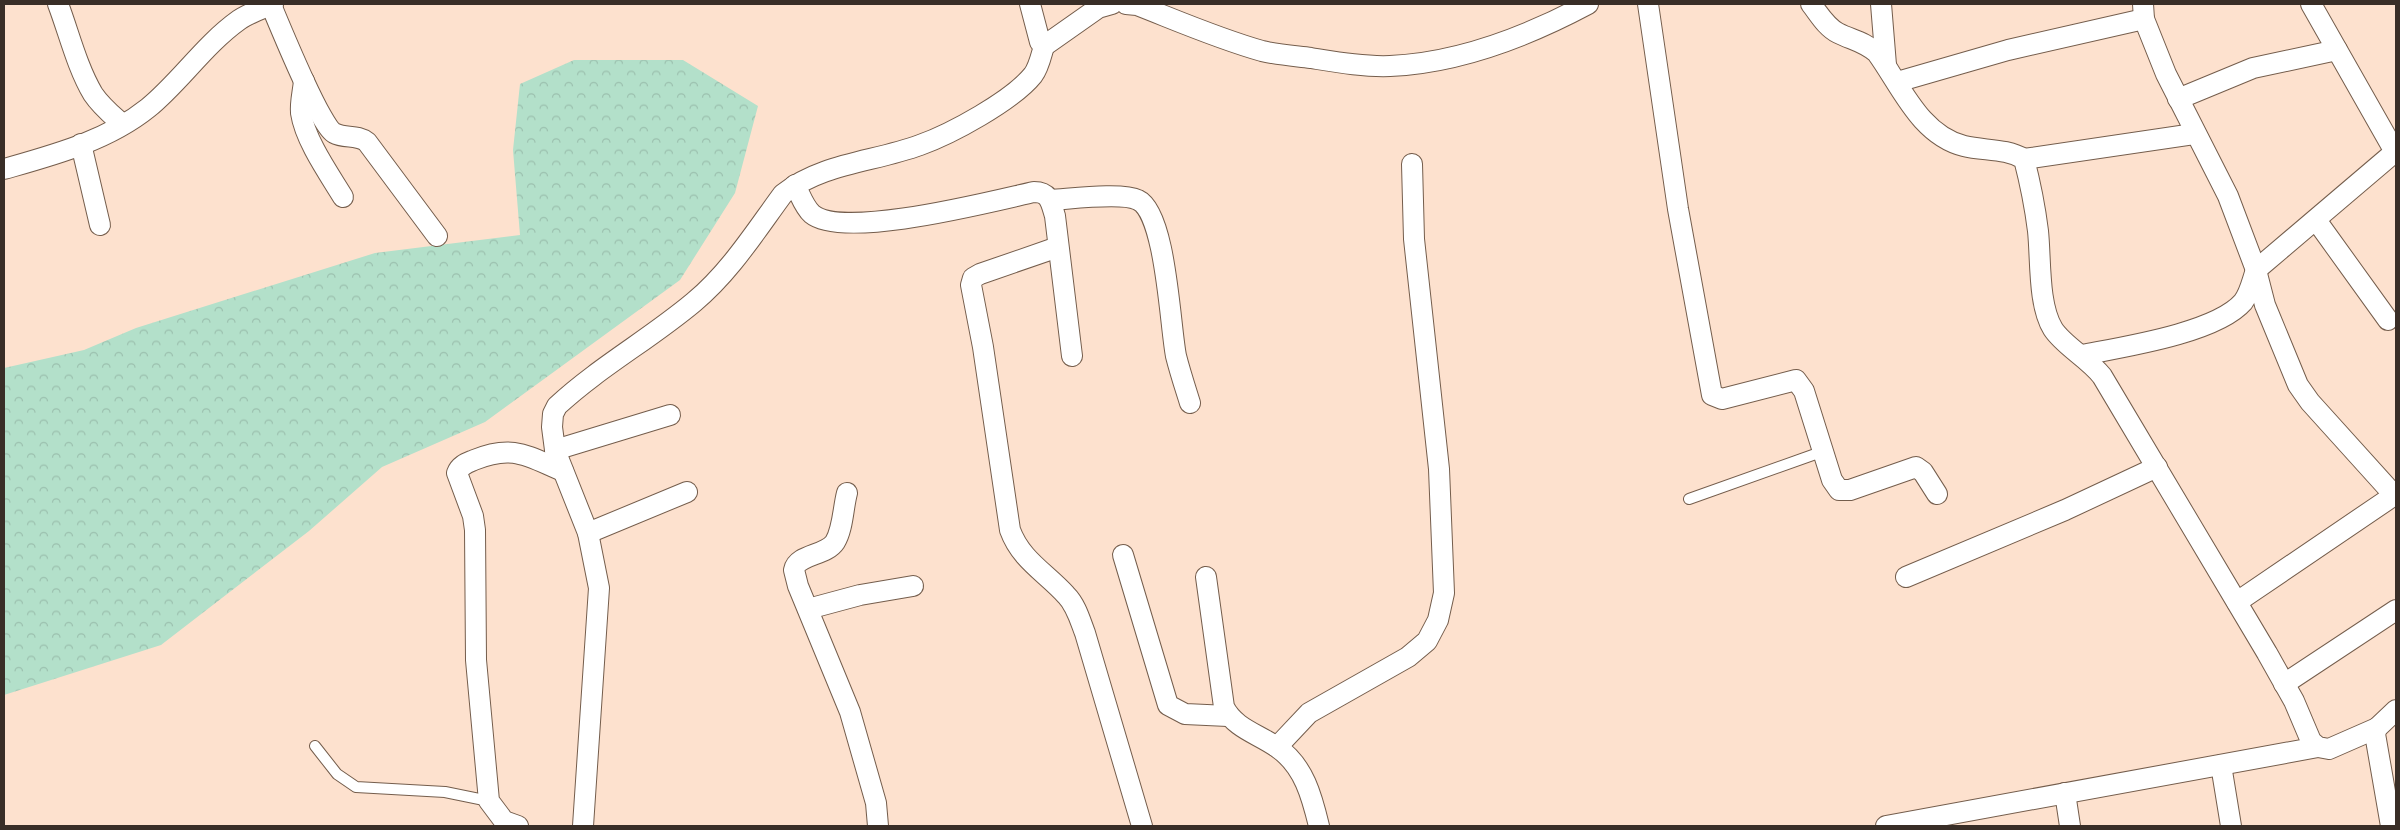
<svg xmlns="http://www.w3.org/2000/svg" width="2400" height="830" font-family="'Roboto Condensed',sans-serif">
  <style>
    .forest { fill: url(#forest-crowns) }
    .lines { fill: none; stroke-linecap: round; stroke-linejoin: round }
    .lane-casing { stroke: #745d4c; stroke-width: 12 }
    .street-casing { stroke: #745d4c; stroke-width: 22 }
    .lane { stroke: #fff; stroke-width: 10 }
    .street { stroke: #fff; stroke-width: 20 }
  </style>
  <defs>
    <pattern id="forest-crowns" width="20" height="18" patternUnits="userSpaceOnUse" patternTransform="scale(1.25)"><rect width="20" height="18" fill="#b3e0ca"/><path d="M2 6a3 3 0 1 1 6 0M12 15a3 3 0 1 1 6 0" fill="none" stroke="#9bc0ae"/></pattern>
  </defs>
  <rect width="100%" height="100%" fill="#fde1ce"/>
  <path class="forest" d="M 574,60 L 683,60 L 758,106 L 735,193 L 680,280 L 485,422 L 382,467 L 309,531 L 161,645 L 4,695 L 4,368 L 84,350 L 136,328 L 375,253 L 520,235 L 513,150 L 520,84 Z"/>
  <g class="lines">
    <defs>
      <g id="lane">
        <path d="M 1689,499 L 1824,451"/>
        <path d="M 315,746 L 337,774 L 356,787 L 445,792 L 489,801"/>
      </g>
      <g id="street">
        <path d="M 58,4 C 69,33 77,67 93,94 C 101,106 112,115 122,124"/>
        <path d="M 1030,4 L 1040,42 L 1044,46 L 1098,8 L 1112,4"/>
        <path d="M 1126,4 L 1137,5 C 1178,21 1219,39 1262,51 C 1278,55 1295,56 1311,58 C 1336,62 1364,67 1390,66 C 1459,63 1528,36 1588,4"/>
        <path d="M 1648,4 L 1678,209 L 1712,395 L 1722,399 L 1796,380 L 1804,391 L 1832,480 L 1839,490 L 1850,490 L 1916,467 L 1923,472 L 1937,494"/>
        <path d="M 1811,4 C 1819,14 1826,27 1838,33 C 1852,40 1865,42 1877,53 C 1901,86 1920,135 1964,146 C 1984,151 2006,148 2024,159 C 2030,182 2035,207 2038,231 C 2041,259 2038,305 2053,329 C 2064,346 2088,358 2102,376 L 2267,653 L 2294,701 L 2311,741 L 2318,747 L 2329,749 L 2377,728"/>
        <path d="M 1881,4 L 1886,65"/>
        <path d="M 2143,4 L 2144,19 L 2166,74 L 2228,196 L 2256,270 L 2265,305 L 2298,385 L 2310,402 L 2394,495"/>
        <path d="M 2311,4 L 2395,152"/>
        <path d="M 271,5 C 279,24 321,127 334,133 C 345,139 357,134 367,142 L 437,236"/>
        <path d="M 304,81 C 303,92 300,102 301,113 C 305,140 329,174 343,197"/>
        <path d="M 1897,82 L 2008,50 L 2144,19"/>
        <path d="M 2178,99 L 2253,68 L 2337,50"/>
        <path d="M 81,144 L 100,225"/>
        <path d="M 2024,159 L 2194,134"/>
        <path d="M 4,169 C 53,155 107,141 148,108 C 180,82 204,45 239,20 C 249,13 262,9 273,4"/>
        <path d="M 795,185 C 800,194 804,207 812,214 C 843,240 993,201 1034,192 C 1050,192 1051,203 1055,216 L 1072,356"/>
        <path d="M 1051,200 C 1070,199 1122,192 1138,200 C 1166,213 1170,326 1176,356 C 1180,372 1185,387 1190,403"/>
        <path d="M 2316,220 L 2388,320"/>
        <path d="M 1058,247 L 980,274 L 973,278 L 971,285 L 983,347 L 1010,530 C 1021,560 1045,572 1066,595 C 1076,605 1080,620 1085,633 L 1142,826"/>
        <path d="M 2082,355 C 2123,347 2216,333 2243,302 C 2250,293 2252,281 2256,270 L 2396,151"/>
        <path d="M 555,450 L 670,415"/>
        <path d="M 847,493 C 843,508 843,529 835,542 C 826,556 797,554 794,570 L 798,586 L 850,712 L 876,803 L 878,826"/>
        <path d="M 588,533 L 687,492"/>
        <path d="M 1123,555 L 1168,705 L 1185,714 L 1228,716"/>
        <path d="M 1206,577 L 1224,707 C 1235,729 1259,734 1278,748 C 1304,766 1312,797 1319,826"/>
        <path d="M 1906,577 L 2065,510 L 2157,467"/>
        <path d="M 2237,602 L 2396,494"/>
        <path d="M 808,609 L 860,595 L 913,586"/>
        <path d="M 2284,684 L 2396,610"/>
        <path d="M 1277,747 L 1309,713 L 1408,657 L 1427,641 L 1438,620 L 1444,593 L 1439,469 L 1414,239 L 1412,164"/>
        <path d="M 2221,765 L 2231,826"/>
        <path d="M 2065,793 L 2070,826"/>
        <path d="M 518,826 L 504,821 L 489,801 L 476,660 L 475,530 L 473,516 L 457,473 C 460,465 467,463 474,460 C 513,444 527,456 563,471"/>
        <path d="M 583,826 L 599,588 L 588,533 L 555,450 L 552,427 L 553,414 L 557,406 C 599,367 650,339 694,302 C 730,272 755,232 783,194 C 822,163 874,162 920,145 C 951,134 1012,101 1033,75 C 1039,67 1041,56 1044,46"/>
        <path d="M 1886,826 L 2318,747"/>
        <path d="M 2391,826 L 2375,734 L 2377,728 L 2396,710"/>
      </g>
    </defs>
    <use href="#lane" class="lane-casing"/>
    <use href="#street" class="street-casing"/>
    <use href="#lane" class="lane"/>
    <use href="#street" class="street"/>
  </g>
  <rect width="2400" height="830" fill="none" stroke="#392e27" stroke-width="10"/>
</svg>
